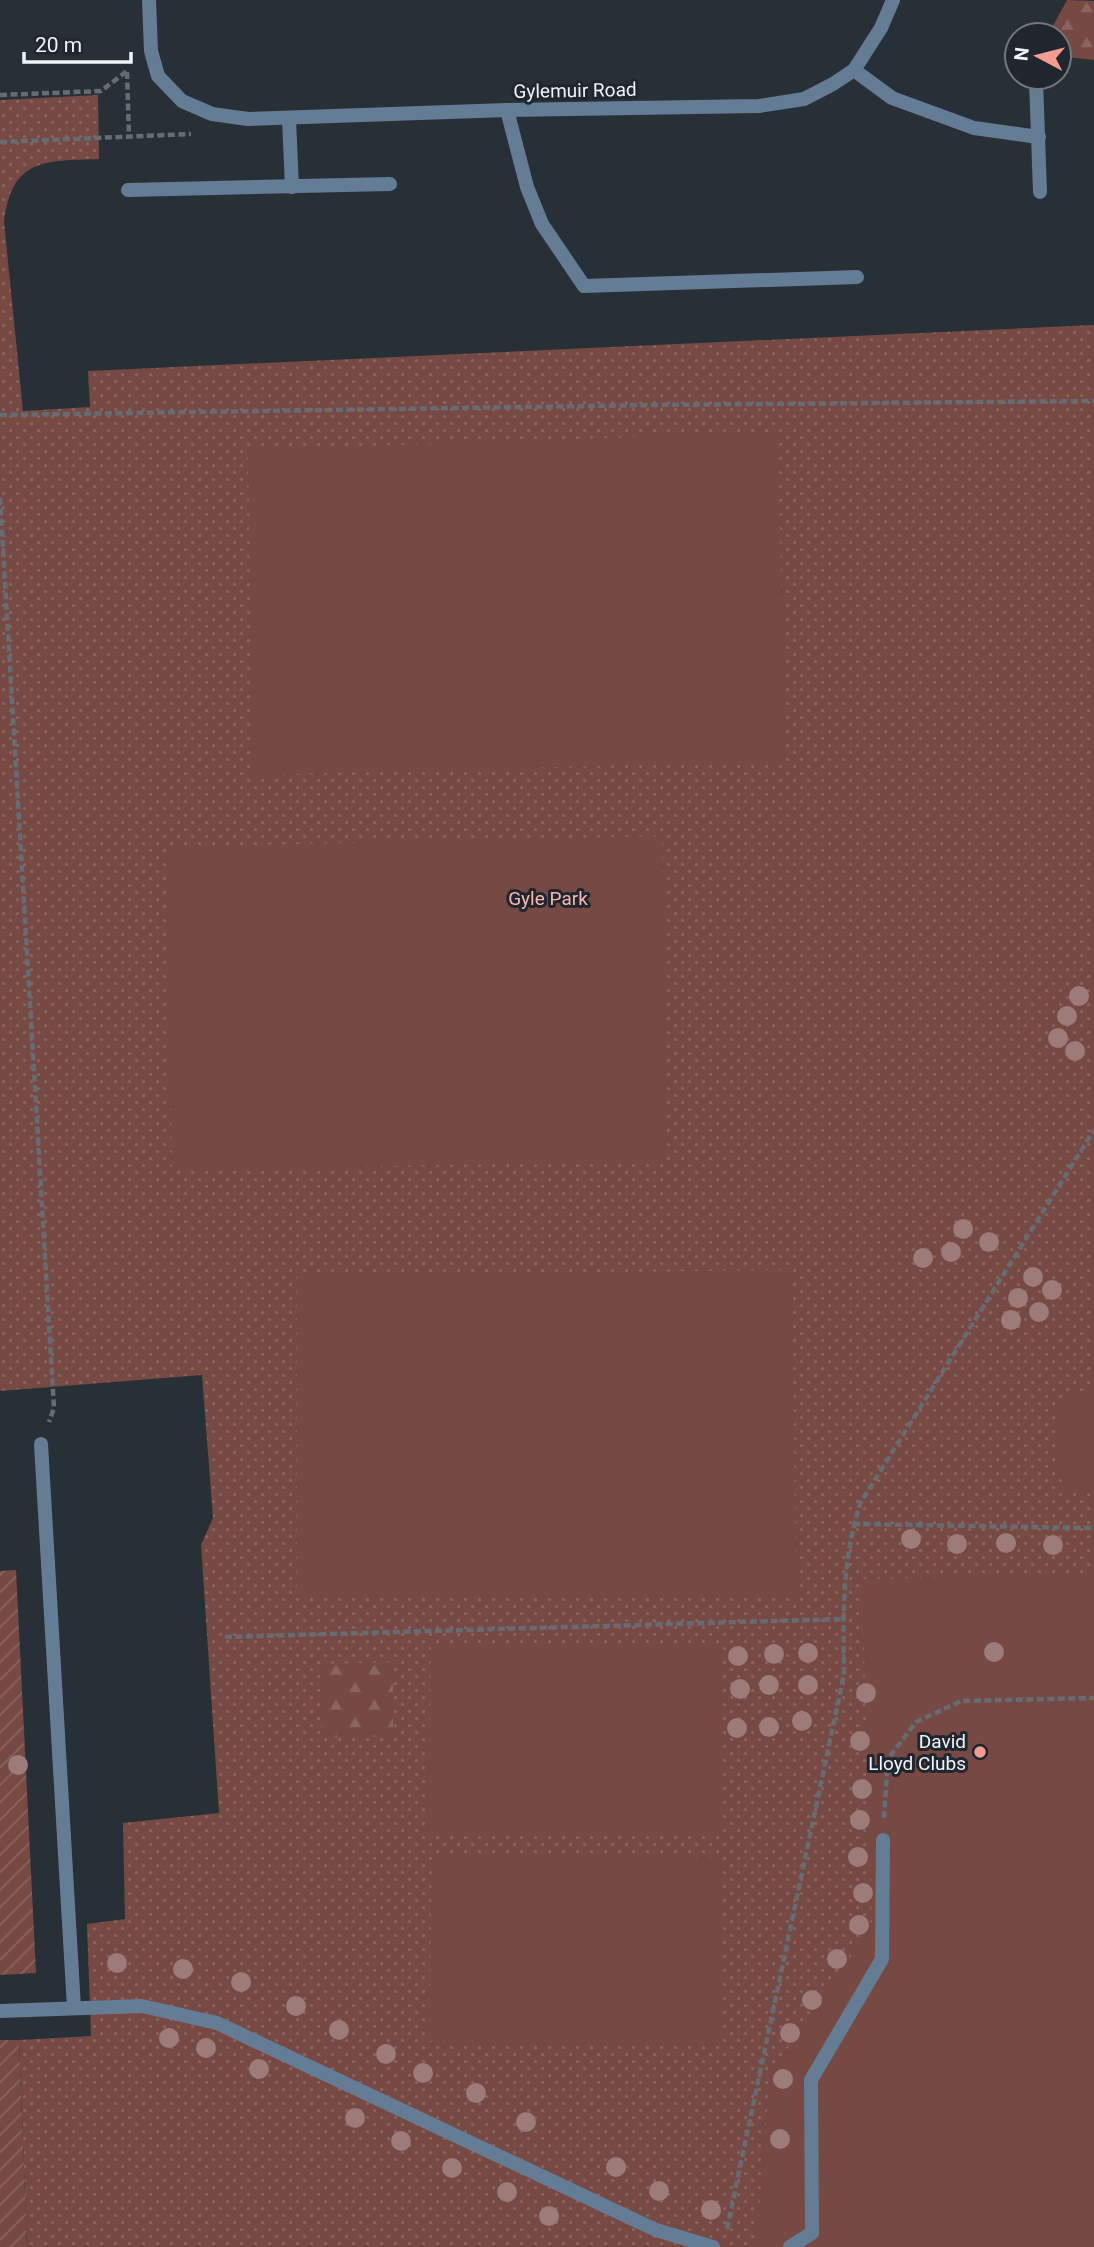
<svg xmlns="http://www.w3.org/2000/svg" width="1094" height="2247" font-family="Roboto,sans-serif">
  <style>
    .grass { fill: url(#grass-dots) }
    .forest { fill: url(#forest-firs) }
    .garden { fill: url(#garden-furrows) }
    .pitch { fill: #764943 }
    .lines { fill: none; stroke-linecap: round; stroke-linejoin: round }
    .path { stroke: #656c72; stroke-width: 4.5; stroke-dasharray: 7 3.5; stroke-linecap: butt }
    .service { stroke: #657d94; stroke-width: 14 }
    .minor { stroke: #657d94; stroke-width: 14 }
    .tree { fill: #9c7b79 }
    .poi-dot { fill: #f59c90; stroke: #1f262d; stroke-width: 2.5 }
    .labels { text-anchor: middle; stroke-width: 6; stroke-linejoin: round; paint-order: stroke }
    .street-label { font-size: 19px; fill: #eff4f8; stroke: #1f262d }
    .park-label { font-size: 19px; fill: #fab8af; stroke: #1f262d }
    .poi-label { font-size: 19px; fill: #eff4f8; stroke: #1f262d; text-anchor: end }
  </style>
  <defs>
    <pattern id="grass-dots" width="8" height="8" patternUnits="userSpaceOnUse" patternTransform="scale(1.75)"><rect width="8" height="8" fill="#764943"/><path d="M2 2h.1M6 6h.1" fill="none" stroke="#8a645f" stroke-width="1.8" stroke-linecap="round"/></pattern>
    <pattern id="forest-firs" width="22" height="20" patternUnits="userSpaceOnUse" patternTransform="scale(1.75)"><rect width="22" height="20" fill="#764943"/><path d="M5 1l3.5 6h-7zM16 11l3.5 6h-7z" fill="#8a645f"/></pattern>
    <pattern id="garden-furrows" width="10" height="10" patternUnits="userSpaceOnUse" patternTransform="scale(1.75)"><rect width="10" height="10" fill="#764943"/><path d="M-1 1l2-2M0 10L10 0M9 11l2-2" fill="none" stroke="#8a645f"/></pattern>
  </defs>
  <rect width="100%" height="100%" fill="#283037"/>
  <path class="grass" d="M 98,95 L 99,159 C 44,161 12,158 4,222 L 23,411 L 90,407 L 88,371 L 1094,325 L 1094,2247 L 27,2247 L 19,2040 L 91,2036 L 87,1924 L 125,1919 L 123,1823 L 219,1813 L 201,1545 L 213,1518 L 202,1375 L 0,1391 L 0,100 Z"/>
  <g class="forest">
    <path d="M 1067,0 L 1094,1 L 1094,60 L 1059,56 L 1059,35 L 1048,35 Z"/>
    <path d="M 393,1662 L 393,1736 L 321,1738 L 323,1664 Z"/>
  </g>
  <g class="garden">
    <path d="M 16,1570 L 36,1973 L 0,1975 L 0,1571 Z"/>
    <path d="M 0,2040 L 19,2040 L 27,2247 L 0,2247 Z"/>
  </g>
  <g class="pitch">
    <path d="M 778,432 L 785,761 L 253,775 L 248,450 Z"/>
    <path d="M 662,836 L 666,1161 L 172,1170 L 166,847 Z"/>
    <path d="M 792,1270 L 796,1595 L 297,1594 L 297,1276 Z"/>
    <path d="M 1094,1394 L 1094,1493 C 1084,1493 1075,1495 1067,1489 C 1056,1482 1053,1426 1057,1413 C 1059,1405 1064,1401 1070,1395 Z"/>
    <path d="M 1094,1575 L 1094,2247 L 756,2247 L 770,2074 L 872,1926 L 862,1579 Z"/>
    <path d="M 431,1643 L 721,1643 L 719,1833 L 428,1832 Z"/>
    <path d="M 432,1855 L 721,1858 L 719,2046 L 429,2041 Z"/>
  </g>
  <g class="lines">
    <g class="path">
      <path d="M 127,72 L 129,137"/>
      <path d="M 0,95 L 101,91 L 127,71"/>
      <path d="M 0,142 L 191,134"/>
      <path d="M 0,415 L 654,405 L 1094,401"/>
      <path d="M 0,498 L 54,1408 L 49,1422"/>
      <path d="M 853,1524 L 1094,1528"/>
      <path d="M 225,1637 L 843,1619"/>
      <path d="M 884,1818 L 888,1759 L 916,1722 L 961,1701 L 1094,1698"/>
      <path d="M 727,2229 L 844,1674 C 843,1616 842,1557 861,1502 L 1094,1130"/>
    </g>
    <g class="service">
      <path d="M 854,70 L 892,98 L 974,128 L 1039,137"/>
      <path d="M 1036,80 L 1040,192"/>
      <path d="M 507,110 L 527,187 L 542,224 L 584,286 L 857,277"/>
      <path d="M 289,119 L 292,187"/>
      <path d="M 128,190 L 390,184"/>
      <path d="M 41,1444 L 74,2008"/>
      <path d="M 0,2011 L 142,2006 L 217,2023 L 656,2230 L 713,2247"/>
      <path d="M 790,2247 L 812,2233 L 811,2080 L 882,1959 L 883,1840"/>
    </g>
    <path class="minor" d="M 149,0 L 151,51 L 158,76 L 182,101 L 212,114 L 248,119 L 507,110 L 759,106 L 804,99 L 833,84 L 854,70 L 881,28 L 893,0"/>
  </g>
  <g class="tree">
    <circle cx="1079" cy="996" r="10"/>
    <circle cx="1067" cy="1016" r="10"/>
    <circle cx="1058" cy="1038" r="10"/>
    <circle cx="1075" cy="1051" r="10"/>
    <circle cx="963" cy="1229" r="10"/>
    <circle cx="989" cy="1242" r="10"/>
    <circle cx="951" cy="1252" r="10"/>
    <circle cx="923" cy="1258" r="10"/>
    <circle cx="1033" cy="1277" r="10"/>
    <circle cx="1052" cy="1290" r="10"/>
    <circle cx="1018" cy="1298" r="10"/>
    <circle cx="1039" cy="1312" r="10"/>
    <circle cx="1011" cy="1320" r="10"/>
    <circle cx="911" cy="1539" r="10"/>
    <circle cx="1006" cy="1543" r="10"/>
    <circle cx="957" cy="1544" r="10"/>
    <circle cx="1053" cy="1545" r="10"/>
    <circle cx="994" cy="1652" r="10"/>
    <circle cx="808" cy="1653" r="10"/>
    <circle cx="774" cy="1654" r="10"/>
    <circle cx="738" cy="1656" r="10"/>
    <circle cx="769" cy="1685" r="10"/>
    <circle cx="808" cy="1685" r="10"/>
    <circle cx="740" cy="1689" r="10"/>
    <circle cx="866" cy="1693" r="10"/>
    <circle cx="802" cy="1721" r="10"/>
    <circle cx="769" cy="1727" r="10"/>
    <circle cx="737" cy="1728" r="10"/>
    <circle cx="860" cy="1741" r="10"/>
    <circle cx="18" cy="1765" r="10"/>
    <circle cx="862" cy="1789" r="10"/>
    <circle cx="860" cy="1820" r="10"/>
    <circle cx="858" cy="1857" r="10"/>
    <circle cx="863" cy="1893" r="10"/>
    <circle cx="859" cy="1925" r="10"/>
    <circle cx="837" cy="1959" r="10"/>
    <circle cx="117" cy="1963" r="10"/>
    <circle cx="183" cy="1969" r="10"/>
    <circle cx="241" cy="1982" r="10"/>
    <circle cx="812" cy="2000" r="10"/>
    <circle cx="296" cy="2006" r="10"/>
    <circle cx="339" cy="2030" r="10"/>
    <circle cx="790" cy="2033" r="10"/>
    <circle cx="169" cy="2038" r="10"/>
    <circle cx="206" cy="2048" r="10"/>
    <circle cx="386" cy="2054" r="10"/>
    <circle cx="259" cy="2069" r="10"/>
    <circle cx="423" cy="2073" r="10"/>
    <circle cx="783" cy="2079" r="10"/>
    <circle cx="476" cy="2093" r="10"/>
    <circle cx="355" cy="2118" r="10"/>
    <circle cx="526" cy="2122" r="10"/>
    <circle cx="780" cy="2139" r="10"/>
    <circle cx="401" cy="2141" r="10"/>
    <circle cx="616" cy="2167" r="10"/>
    <circle cx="452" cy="2168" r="10"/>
    <circle cx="659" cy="2191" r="10"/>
    <circle cx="507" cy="2192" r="10"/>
    <circle cx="711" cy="2210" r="10"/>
    <circle cx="549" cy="2216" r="10"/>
  </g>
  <circle class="poi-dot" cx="980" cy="1752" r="7"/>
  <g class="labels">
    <g class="street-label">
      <text transform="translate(575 90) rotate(-1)" y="7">Gylemuir Road</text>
    </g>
    <g class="park-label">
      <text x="548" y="905">Gyle Park</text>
    </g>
    <g class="poi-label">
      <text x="966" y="1748">David<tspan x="966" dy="22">Lloyd Clubs</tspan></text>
    </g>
  </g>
  <g transform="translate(1038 56) rotate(277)"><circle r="33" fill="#1f262d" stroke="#72787e" stroke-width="2"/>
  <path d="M0-5L12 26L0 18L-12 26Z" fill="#f59c90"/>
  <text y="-10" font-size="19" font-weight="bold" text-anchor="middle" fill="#eff4f8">N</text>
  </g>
  <path d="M24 52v10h107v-10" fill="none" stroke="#eff4f8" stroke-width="3.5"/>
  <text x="35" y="52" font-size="21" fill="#eff4f8" stroke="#1f262d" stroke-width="5" paint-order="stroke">20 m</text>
</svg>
